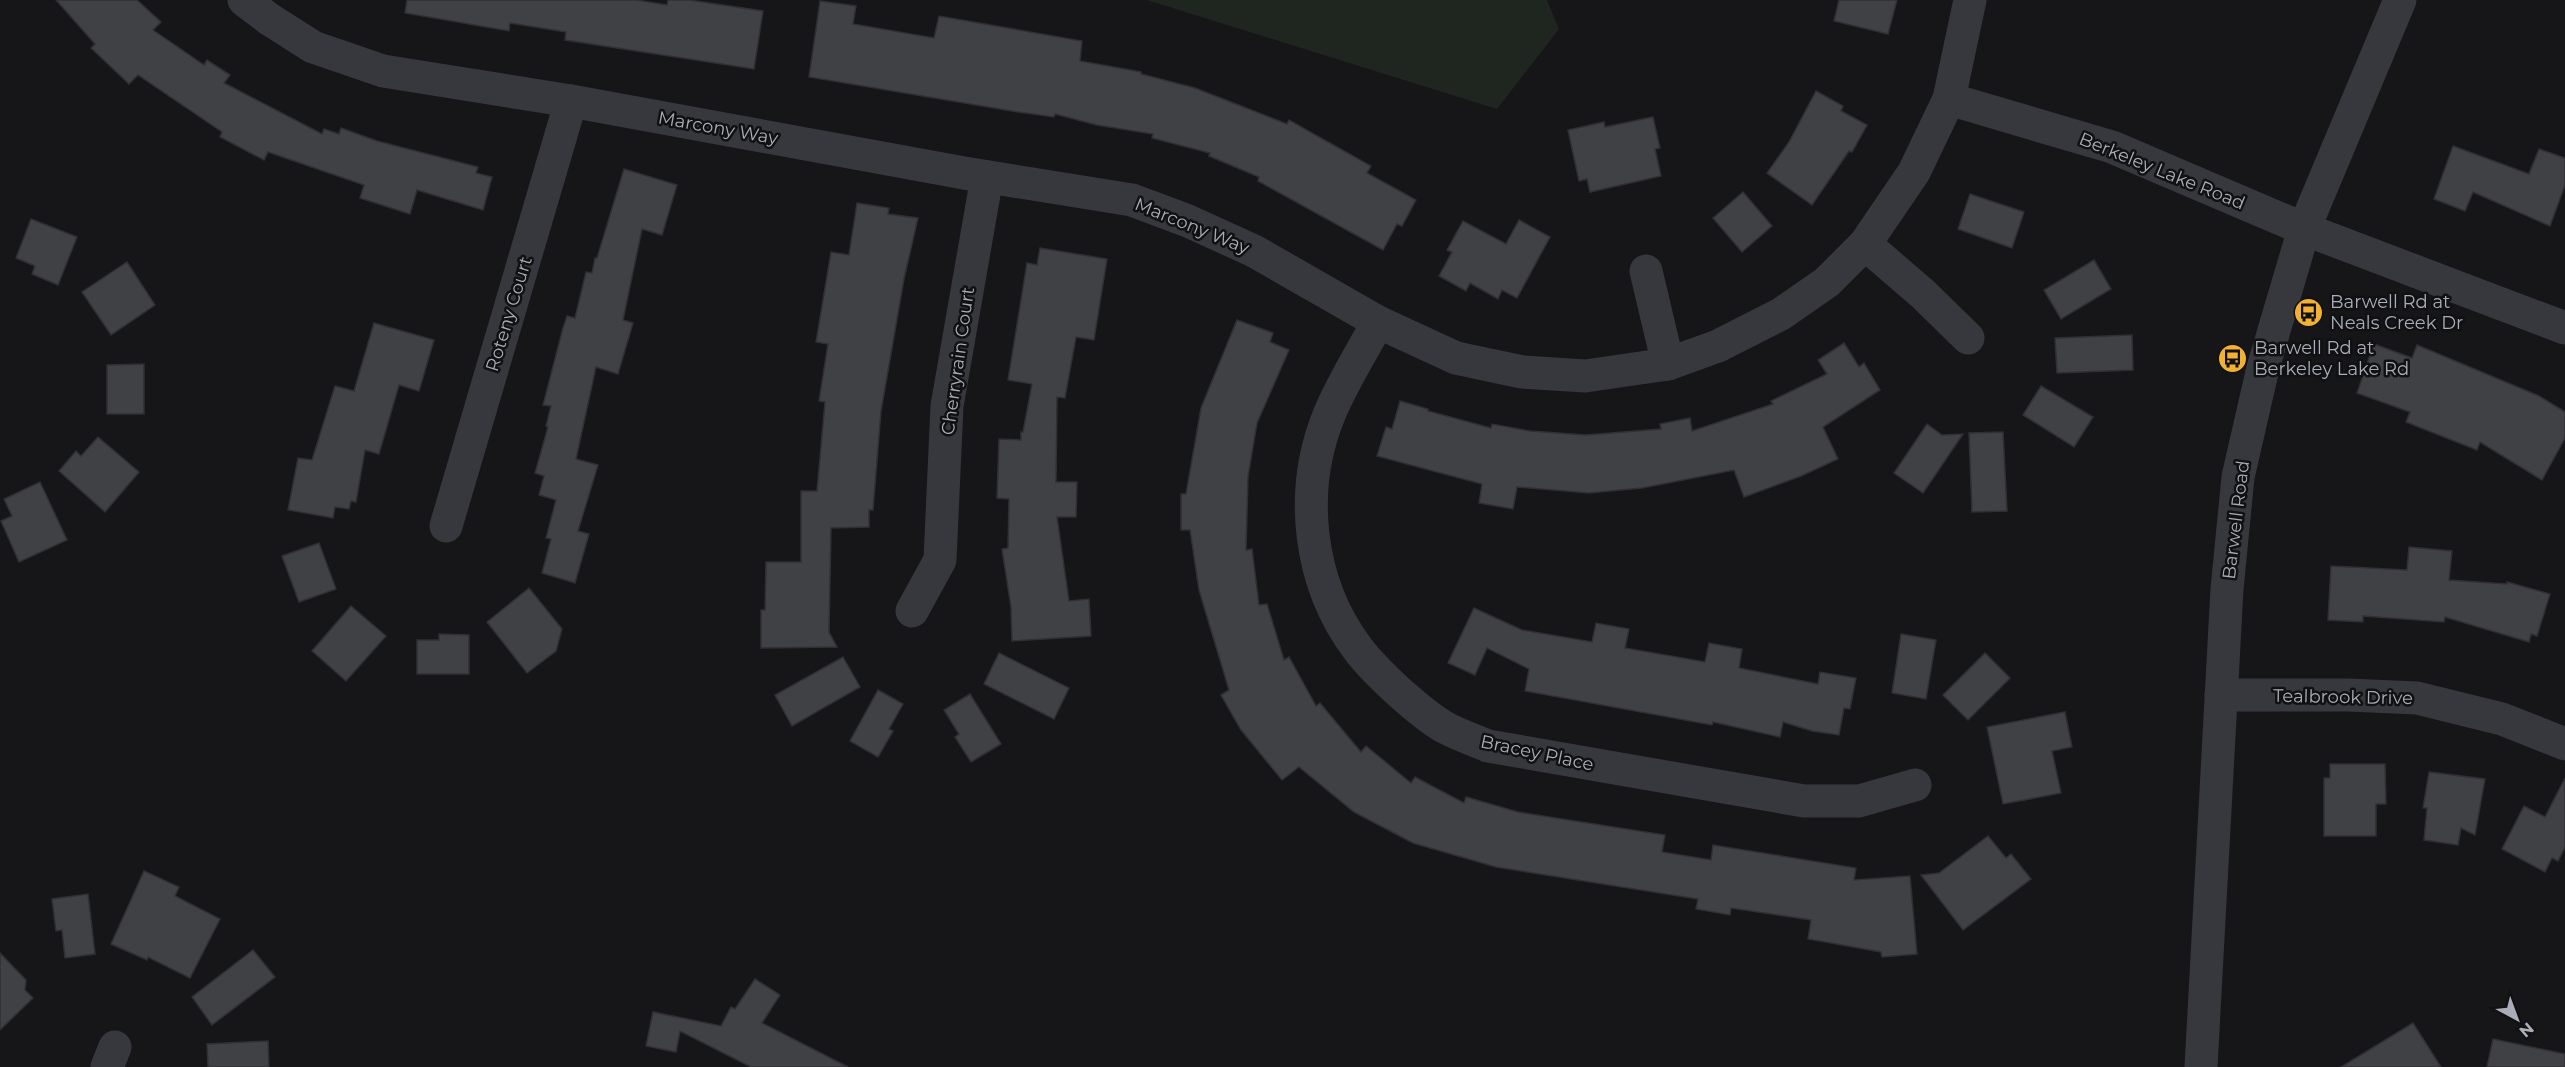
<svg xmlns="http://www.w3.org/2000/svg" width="2565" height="1067" font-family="Montserrat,sans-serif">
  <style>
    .green { fill: #1e261f }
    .building { fill: #404145; stroke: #303034; stroke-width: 1.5 }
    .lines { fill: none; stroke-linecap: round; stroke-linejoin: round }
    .minor { stroke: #37383d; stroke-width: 33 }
    .tertiary { stroke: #37383d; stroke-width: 33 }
    .labels { text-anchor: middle; stroke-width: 5; stroke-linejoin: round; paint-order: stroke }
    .street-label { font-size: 18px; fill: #a8adb8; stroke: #111113 }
    .poi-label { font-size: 18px; fill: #a8adb8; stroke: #111113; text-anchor: start }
  </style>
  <rect width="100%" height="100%" fill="#161618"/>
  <path class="green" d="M 1147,0 L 1547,0 L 1559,29 L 1497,109 Z"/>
  <g class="building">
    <path d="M 56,0 L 137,0 L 161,22 L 153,30 L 204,65 L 207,60 L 230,75 L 224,83 L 322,134 L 324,129 L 339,134 L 341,128 L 377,141 L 478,167 L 476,173 L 492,177 L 483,210 L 417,190 L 410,214 L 360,198 L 364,185 L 268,152 L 264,160 L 220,137 L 222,132 L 138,75 L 129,84 L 91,48 L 95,44 Z"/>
    <path d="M 407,0 L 636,0 L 667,5 L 668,0 L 689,0 L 763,11 L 754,69 L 565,40 L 566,32 L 510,23 L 509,31 L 405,13 Z"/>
    <path d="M 1839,0 L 1897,0 L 1888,34 L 1834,21 Z"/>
    <path d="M 820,1 L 856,6 L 853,24 L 934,38 L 939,16 L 1082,41 L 1080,61 L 1141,72 L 1141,74 L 1195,88 L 1287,124 L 1289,120 L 1371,166 L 1367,173 L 1416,200 L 1402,226 L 1397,224 L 1383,250 L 1258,181 L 1259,177 L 1209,156 L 1210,153 L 1152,138 L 1153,134 L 1097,125 L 1055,114 L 1054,117 L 1018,112 L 809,77 Z"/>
    <path d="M 1816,91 L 1843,106 L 1841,111 L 1867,125 L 1852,152 L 1849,151 L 1812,205 L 1767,173 L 1789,142 Z"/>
    <path d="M 1653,117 L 1660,148 L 1655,149 L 1661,176 L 1590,192 L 1587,179 L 1579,181 L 1568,130 L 1604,122 L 1605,127 Z"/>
    <path d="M 2453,146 L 2529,174 L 2539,149 L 2565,158 L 2565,185 L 2550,226 L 2473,192 L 2465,211 L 2434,199 Z"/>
    <path d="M 624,169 L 677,185 L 662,235 L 642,229 L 623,320 L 633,323 L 618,374 L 596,367 L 576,459 L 598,465 L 578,531 L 589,534 L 575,583 L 542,573 L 551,539 L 546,538 L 556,500 L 539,495 L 544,476 L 535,473 L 548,427 L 546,426 L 551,406 L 543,405 L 563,328 L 567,316 L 575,318 L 586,272 L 592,273 L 595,258 L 597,258 Z"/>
    <path d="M 1743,192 L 1772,226 L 1742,252 L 1713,218 Z"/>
    <path d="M 1970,194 L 2024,212 L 2012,248 L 1958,229 Z"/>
    <path d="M 857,203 L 889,208 L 888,214 L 918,218 L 904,279 L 881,411 L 873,510 L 869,510 L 869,527 L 831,528 L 829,632 L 837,647 L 761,648 L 761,610 L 765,610 L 766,562 L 801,562 L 801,491 L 817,491 L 825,402 L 819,401 L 828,344 L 816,342 L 831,252 L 849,255 Z"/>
    <path d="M 31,219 L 77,237 L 58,285 L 32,274 L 35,266 L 16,258 Z"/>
    <path d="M 1519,220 L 1550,237 L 1517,298 L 1502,290 L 1498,299 L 1470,283 L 1466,291 L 1439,276 L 1452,252 L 1447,250 L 1463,221 L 1506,244 Z"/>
    <path d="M 1040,248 L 1107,259 L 1094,340 L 1076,337 L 1065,398 L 1057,397 L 1056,482 L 1077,482 L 1076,517 L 1057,517 L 1069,601 L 1089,599 L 1091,636 L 1012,641 L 1011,607 L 1002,549 L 1008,548 L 1009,499 L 997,498 L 999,439 L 1021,440 L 1021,432 L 1023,432 L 1032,384 L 1008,380 L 1027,263 L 1037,265 Z"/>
    <path d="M 2094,260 L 2111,289 L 2061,319 L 2044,290 Z"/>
    <path d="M 127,262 L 155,305 L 111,335 L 82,292 Z"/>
    <path d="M 1237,320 L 1273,333 L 1270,342 L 1289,350 L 1257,423 L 1248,477 L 1246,550 L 1252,549 L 1259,605 L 1267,604 L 1284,660 L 1289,657 L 1316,706 L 1320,703 L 1361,752 L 1366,746 L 1411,783 L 1415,777 L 1464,803 L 1466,797 L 1518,812 L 1665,835 L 1662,852 L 1711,860 L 1713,845 L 1856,868 L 1854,880 L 1910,876 L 1917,954 L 1882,957 L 1881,952 L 1808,939 L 1811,920 L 1731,908 L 1730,915 L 1696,909 L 1698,899 L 1496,867 L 1413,843 L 1354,812 L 1299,767 L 1282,780 L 1241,730 L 1221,695 L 1229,690 L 1199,590 L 1190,530 L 1181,530 L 1181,494 L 1186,494 L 1201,408 Z"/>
    <path d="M 374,323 L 434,340 L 419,391 L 399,385 L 379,454 L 365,450 L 356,502 L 351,501 L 349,509 L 335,507 L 333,518 L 288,510 L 298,458 L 312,460 L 335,386 L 354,391 Z"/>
    <path d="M 2132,335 L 2133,370 L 2057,373 L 2055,338 Z"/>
    <path d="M 1844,343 L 1859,367 L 1864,363 L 1880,390 L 1823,427 L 1838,459 L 1801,476 L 1744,497 L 1734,470 L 1642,488 L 1589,493 L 1517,487 L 1513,509 L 1479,503 L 1482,484 L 1377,456 L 1386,427 L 1392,429 L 1400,401 L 1428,409 L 1428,411 L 1491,428 L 1492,424 L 1530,431 L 1586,435 L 1661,429 L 1660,424 L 1690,418 L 1692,431 L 1773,404 L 1771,401 L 1827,374 L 1818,360 Z"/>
    <path d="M 2374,344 L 2412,358 L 2417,345 L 2539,396 L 2565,412 L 2565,438 L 2542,480 L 2480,442 L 2477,450 L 2406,422 L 2410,412 L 2357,393 Z"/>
    <path d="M 144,364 L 144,414 L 107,414 L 107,365 Z"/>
    <path d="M 2041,386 L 2093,417 L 2074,447 L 2023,415 Z"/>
    <path d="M 1927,424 L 1942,435 L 1963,434 L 1923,493 L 1894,473 Z"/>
    <path d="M 2003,432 L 2007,511 L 1972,512 L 1969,433 Z"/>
    <path d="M 98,437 L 139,472 L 105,512 L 59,471 L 76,451 L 81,456 Z"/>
    <path d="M 40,482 L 67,540 L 19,562 L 1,521 L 12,516 L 4,499 Z"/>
    <path d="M 319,543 L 336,589 L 299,602 L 282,556 Z"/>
    <path d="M 2409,547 L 2452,551 L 2449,580 L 2507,584 L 2507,582 L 2550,594 L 2537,636 L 2531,634 L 2529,642 L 2445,617 L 2444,622 L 2363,616 L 2363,622 L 2328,620 L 2331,566 L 2407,570 Z"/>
    <path d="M 529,588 L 562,629 L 556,651 L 527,673 L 487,622 Z"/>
    <path d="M 351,606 L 386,636 L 346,681 L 312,651 Z"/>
    <path d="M 1474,608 L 1522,630 L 1592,642 L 1596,623 L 1629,629 L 1625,648 L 1705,662 L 1709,643 L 1742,649 L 1739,668 L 1818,684 L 1820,672 L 1856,678 L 1850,709 L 1844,708 L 1839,735 L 1812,731 L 1783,722 L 1780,737 L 1713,722 L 1712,725 L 1525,691 L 1529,669 L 1487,648 L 1475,675 L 1448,663 Z"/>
    <path d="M 439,634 L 469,635 L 469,674 L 417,674 L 417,640 L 439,640 Z"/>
    <path d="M 1901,634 L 1936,640 L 1926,699 L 1892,693 Z"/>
    <path d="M 999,653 L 1069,688 L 1054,719 L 984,684 Z"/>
    <path d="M 1985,653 L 2010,678 L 1968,720 L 1943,695 Z"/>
    <path d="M 843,657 L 860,687 L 792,726 L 775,695 Z"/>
    <path d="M 878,690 L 903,704 L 889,729 L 893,731 L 878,757 L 850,741 Z"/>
    <path d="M 970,694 L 1001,744 L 971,762 L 955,737 L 959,734 L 944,710 Z"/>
    <path d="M 2065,712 L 2072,747 L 2052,751 L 2061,793 L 2003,804 L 1987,727 Z"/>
    <path d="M 2330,764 L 2385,764 L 2386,804 L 2376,804 L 2376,836 L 2324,836 L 2324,778 L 2330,778 Z"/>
    <path d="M 2429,772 L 2485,779 L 2475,835 L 2461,828 L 2458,845 L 2424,840 L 2427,808 L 2423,808 Z"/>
    <path d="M 2565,778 L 2565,847 L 2558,861 L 2552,858 L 2545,872 L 2502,849 L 2524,806 L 2545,817 Z"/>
    <path d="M 1988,836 L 2006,858 L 2011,854 L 2031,879 L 1963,930 L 1921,875 L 1939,873 Z"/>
    <path d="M 144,871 L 179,887 L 175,896 L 220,919 L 190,978 L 148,957 L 147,960 L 111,944 Z"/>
    <path d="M 88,894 L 95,954 L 65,958 L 62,930 L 56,931 L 52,899 Z"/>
    <path d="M 253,950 L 275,977 L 212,1025 L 192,997 Z"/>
    <path d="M 0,953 L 26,980 L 25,990 L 33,998 L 0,1030 Z"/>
    <path d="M 755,979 L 780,995 L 762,1023 L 848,1067 L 751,1067 L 680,1031 L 676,1052 L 646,1046 L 653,1012 L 721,1026 L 731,1007 L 735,1009 Z"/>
    <path d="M 2413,1023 L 2441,1067 L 2341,1067 Z"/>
    <path d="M 2493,1039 L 2565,1054 L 2565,1067 L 2487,1067 Z"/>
    <path d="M 268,1041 L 269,1067 L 208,1067 L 207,1044 Z"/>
  </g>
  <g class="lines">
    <g class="minor">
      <path d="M 244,0 L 269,19 L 313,47 L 383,71 L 571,101 L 964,173 L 1132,200 L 1188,221 L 1254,251 L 1378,322 L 1456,358 L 1522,372 L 1585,376 L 1668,364 L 1718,346 L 1781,314 L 1827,282 L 1865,244 L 1914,172 L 1949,99 L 1970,0"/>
      <path d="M 1949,99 L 2112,147 L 2304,229 L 2565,328"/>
      <path d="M 1865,244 L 1923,294 L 1968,338"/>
      <path d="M 1646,271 L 1668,364"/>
      <path d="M 1378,322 C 1362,352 1342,383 1329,415 C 1298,491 1308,583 1358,649 C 1369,664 1385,679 1399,692 C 1413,704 1429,719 1446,728 C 1459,735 1474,740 1488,746 L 1804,801 L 1859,801 L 1915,785"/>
      <path d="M 446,526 L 571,101"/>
      <path d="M 912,611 L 940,560 L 947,406 L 987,177"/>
      <path d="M 2221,695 L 2348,695 L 2417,698 L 2502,719 L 2565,744"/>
      <path d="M 107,1067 L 115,1047"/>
    </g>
    <path class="tertiary" d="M 2201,1067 L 2227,589 L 2238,477 L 2263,368 L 2304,229 L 2400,0"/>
  </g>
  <defs>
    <symbol id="bus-disc" viewBox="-11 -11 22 22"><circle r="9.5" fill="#f2b134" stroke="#111113"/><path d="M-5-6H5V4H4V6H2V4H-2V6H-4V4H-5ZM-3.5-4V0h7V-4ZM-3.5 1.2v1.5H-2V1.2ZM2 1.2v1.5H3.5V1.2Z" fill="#111"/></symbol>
  </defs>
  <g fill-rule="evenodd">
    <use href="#bus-disc" x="2292" y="296" width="33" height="33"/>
    <use href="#bus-disc" x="2216" y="342" width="33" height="33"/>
  </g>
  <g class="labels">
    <g class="street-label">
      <text transform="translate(718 128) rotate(10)" y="6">Marcony Way</text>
      <text transform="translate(2162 171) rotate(22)" y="6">Berkeley Lake Road</text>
      <text transform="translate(1192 226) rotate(22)" y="6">Marcony Way</text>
      <text transform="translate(509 314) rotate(-73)" y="6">Roteny Court</text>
      <text transform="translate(958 361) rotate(-82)" y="6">Cherryrain Court</text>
      <text transform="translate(2236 520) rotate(-83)" y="6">Barwell Road</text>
      <text transform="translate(2343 697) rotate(1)" y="6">Tealbrook Drive</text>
      <text transform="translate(1537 753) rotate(12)" y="6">Bracey Place</text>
    </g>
    <g class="poi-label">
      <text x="2330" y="308">Barwell Rd at<tspan x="2330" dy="21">Neals Creek Dr</tspan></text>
      <text x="2254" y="354">Barwell Rd at<tspan x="2254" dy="21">Berkeley Lake Rd</tspan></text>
    </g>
  </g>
  <g transform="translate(2517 1019) rotate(139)" stroke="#111113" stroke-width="4.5" paint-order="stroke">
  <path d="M0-4.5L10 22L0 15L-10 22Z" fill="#a8adb8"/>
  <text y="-9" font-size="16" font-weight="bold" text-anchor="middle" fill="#a8adb8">N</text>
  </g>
</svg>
